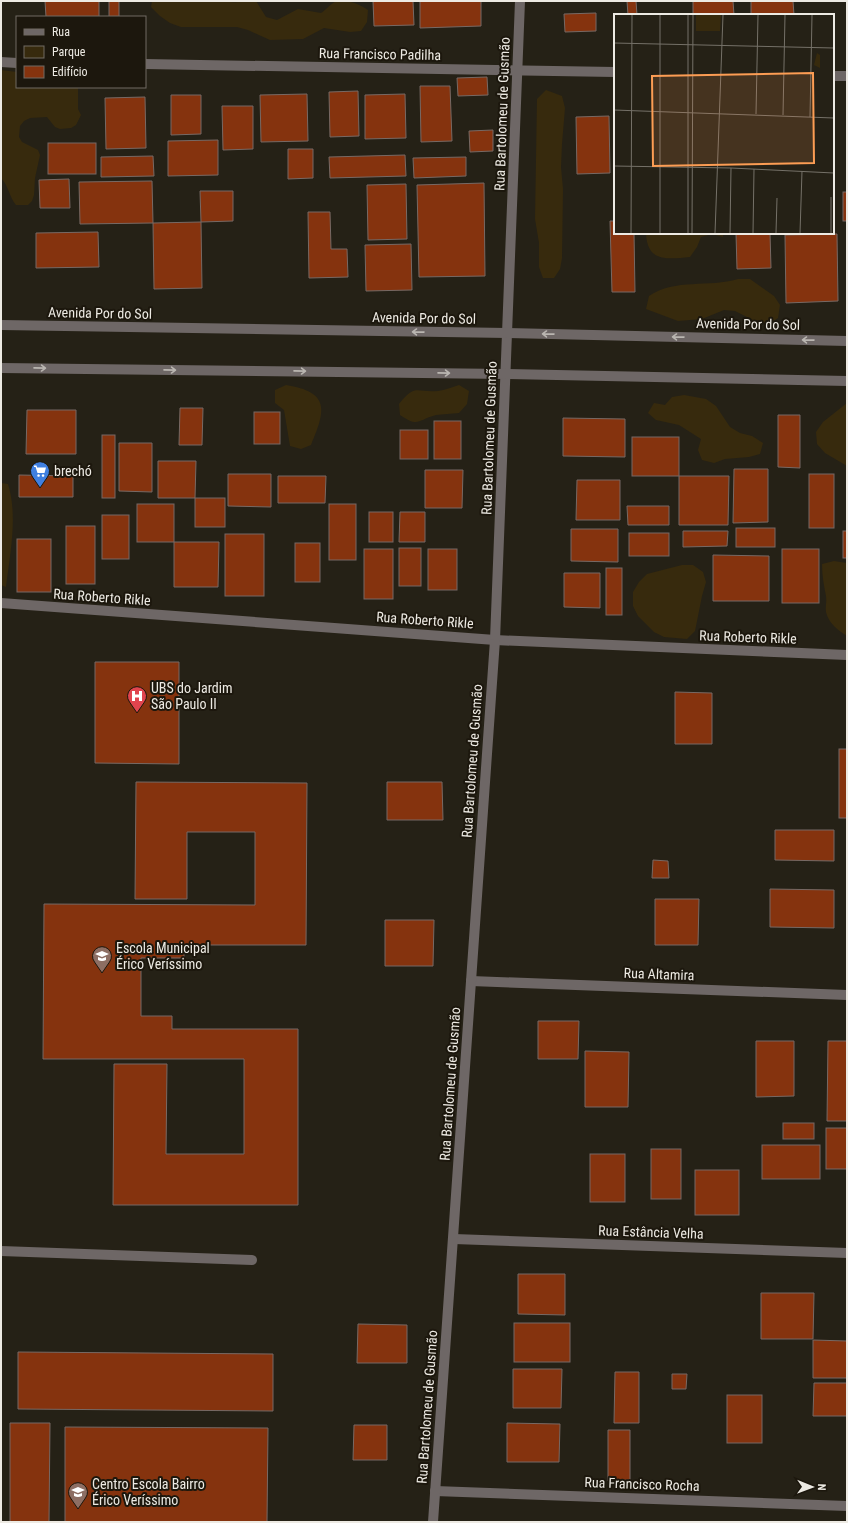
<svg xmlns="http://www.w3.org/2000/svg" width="848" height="1523" font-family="'Roboto Condensed',sans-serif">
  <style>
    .green { fill: #372a0d }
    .building { fill: #85330e; stroke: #776964 }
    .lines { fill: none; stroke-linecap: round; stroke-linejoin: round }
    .service { stroke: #6e6766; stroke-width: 10 }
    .minor { stroke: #6e6766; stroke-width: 10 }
    .tertiary { stroke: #6e6766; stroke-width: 10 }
    .oneway { stroke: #bab6b1 }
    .labels { text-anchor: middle; stroke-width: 4; stroke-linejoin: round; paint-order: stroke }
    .street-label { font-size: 14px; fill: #edeae3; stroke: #1c170d }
    .poi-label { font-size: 14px; fill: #edeae3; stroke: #1c170d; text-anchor: start }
    .inset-road { fill: none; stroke: #757168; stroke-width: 1 }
    .view { fill: #fc9d54; fill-opacity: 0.15; stroke: #fc9d54; stroke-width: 2 }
    .inset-edge { fill: none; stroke: #edeae3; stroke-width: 2 }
  </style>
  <rect width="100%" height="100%" fill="#252116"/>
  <g class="green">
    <path d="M 152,1 L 225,1 C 235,4 246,1 256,1 L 266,17 L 277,20 L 298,9 L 321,13 C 326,10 332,2 337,1 C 349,0 359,4 368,10 L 367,22 L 361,31 L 350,32 L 324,28 L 303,39 L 270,40 L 248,30 L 237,27 L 181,27 L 170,23 L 160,16 L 151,7 Z"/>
    <path d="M 1,70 L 17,72 L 17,87 L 78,87 L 78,109 L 81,115 L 76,125 L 71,128 L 60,129 L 55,127 L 47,117 L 30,118 L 24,121 L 20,126 L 19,137 L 22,142 L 38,150 L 40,155 L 35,178 L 34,195 L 32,201 L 28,205 L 16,205 C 9,197 9,186 1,178 Z"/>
    <path d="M 546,90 L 562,96 L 565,108 L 562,144 L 561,167 L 563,189 L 562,258 L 560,269 L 554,278 L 543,278 L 539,267 L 539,243 L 535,219 L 537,99 Z"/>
    <path d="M 646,233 L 723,233 L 723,237 L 712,234 L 701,237 L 697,247 L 690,257 C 668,259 647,263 646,233 Z"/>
    <path d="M 738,279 L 750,279 L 774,296 L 780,305 L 778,318 L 769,324 L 757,322 L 735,311 L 724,310 L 702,319 L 678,321 L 646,309 L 649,296 C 675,278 709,288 738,279 Z"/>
    <path d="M 286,385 C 330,392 326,410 311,445 L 301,449 L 290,446 L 284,410 L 275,403 L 275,390 Z"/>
    <path d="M 459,385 L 469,391 L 467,404 L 459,413 C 451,414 443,414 436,415 C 417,420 419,428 400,415 L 399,404 C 416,383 416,393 438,391 C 445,390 452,387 459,385 Z"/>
    <path d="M 684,395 L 706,399 L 716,406 L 730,427 L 740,433 L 752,436 L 763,443 L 760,454 L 749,457 L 725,459 L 714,463 L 702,460 L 698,450 L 701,439 L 679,425 L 656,420 L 648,413 L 654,403 L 665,405 L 672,397 Z"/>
    <path d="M 847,403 L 847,466 L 825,453 L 817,444 L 816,432 L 823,422 Z"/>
    <path d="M 1,483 L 8,484 C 18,516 10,554 6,587 L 1,585 Z"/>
    <path d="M 834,561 L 847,563 L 847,636 C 838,630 829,624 826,612 C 825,607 827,602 826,596 C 824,586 822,576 822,564 Z"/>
    <path d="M 682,565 L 693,565 L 703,572 L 706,582 L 702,596 L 695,631 L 687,639 L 664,637 L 654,632 L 638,616 L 633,606 L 633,592 L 639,582 L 647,574 Z"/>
  </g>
  <g class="building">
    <path d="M 45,1 L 99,1 L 99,17 L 46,17 Z"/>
    <rect x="109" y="1" width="10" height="16"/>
    <path d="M 373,1 L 413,1 L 414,25 L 374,26 Z"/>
    <path d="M 420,1 L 481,1 L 481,26 L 420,28 Z"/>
    <path d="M 627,1 L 636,1 L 637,15 L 628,15 Z"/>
    <path d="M 693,1 L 733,1 L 734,15 L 693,15 Z"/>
    <path d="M 751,1 L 793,1 L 794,15 L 751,15 Z"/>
    <path d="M 596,13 L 596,31 L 565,32 L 564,14 Z"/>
    <path d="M 487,77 L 488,95 L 458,96 L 457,78 Z"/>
    <path d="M 420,86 L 450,86 L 452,141 L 421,142 Z"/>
    <path d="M 358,91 L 359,136 L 330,137 L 329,92 Z"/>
    <path d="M 307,94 L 308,141 L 261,142 L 260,95 Z"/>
    <path d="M 405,94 L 406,138 L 365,139 L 365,95 Z"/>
    <path d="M 171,95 L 201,95 L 201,134 L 171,135 Z"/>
    <path d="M 145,97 L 146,148 L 106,149 L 105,98 Z"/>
    <path d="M 222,106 L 253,106 L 253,149 L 223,150 Z"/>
    <path d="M 609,116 L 610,173 L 577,174 L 576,117 Z"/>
    <path d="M 493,130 L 493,151 L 470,152 L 469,131 Z"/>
    <path d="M 218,140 L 218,175 L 168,176 L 168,141 Z"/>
    <rect x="48" y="143" width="48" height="31"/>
    <path d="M 288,149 L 313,149 L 313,178 L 288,179 Z"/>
    <path d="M 405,155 L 406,176 L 330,178 L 329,157 Z"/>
    <path d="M 153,156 L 154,176 L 101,177 L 101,157 Z"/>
    <path d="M 466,157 L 466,176 L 414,178 L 413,158 Z"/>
    <path d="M 69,179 L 70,208 L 40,208 L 39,180 Z"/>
    <path d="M 152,181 L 153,223 L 80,224 L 79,182 Z"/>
    <path d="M 484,183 L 485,276 L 419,277 L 417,185 Z"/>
    <path d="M 406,184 L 407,239 L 368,240 L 367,185 Z"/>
    <path d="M 200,191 L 233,191 L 233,221 L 201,222 Z"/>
    <rect x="843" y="192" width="4" height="29"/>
    <path d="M 308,212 L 330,212 L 331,249 L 347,249 L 348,277 L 309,278 Z"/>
    <path d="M 610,221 L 615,221 L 615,233 L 634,233 L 635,292 L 612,292 Z"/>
    <path d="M 201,222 L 202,288 L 154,289 L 153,223 Z"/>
    <path d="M 98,232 L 99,267 L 36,268 L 36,233 Z"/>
    <path d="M 736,233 L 770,233 L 771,268 L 737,269 Z"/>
    <path d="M 837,234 L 838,301 L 786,303 L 785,235 Z"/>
    <path d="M 411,244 L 412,290 L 366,291 L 365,245 Z"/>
    <path d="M 180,408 L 203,408 L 202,445 L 179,445 Z"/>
    <path d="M 27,410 L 76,410 L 76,454 L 26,454 Z"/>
    <rect x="254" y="412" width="26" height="32"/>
    <path d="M 778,415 L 800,415 L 800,468 L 778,467 Z"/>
    <path d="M 563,418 L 625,419 L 625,457 L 563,456 Z"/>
    <rect x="434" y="421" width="27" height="38"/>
    <rect x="400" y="430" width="28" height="29"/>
    <rect x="102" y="435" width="13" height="63"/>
    <rect x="632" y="437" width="47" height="39"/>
    <path d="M 119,443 L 152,443 L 152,492 L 119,491 Z"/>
    <path d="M 158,461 L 196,461 L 195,498 L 158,498 Z"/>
    <path d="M 734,469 L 768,469 L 768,522 L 733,523 Z"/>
    <path d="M 425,470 L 463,470 L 462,508 L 425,508 Z"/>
    <path d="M 228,474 L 271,474 L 271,507 L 228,506 Z"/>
    <rect x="809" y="474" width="25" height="54"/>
    <path d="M 19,475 L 73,476 L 73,497 L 19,497 Z"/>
    <path d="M 278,476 L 326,476 L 325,503 L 278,503 Z"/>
    <path d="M 679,476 L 729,476 L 728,525 L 679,525 Z"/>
    <path d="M 577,480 L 620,480 L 620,520 L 576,520 Z"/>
    <rect x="195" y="498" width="30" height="29"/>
    <rect x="137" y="504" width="37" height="38"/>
    <rect x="329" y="504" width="27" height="56"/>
    <path d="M 627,506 L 669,506 L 669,525 L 628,525 Z"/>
    <rect x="369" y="512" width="24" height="30"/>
    <path d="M 400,512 L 425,512 L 425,542 L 399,542 Z"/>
    <rect x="102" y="515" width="27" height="44"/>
    <rect x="66" y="526" width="29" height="58"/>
    <rect x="736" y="528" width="39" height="19"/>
    <path d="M 571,529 L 618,529 L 618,562 L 571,561 Z"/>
    <path d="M 683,531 L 728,531 L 727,546 L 683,547 Z"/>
    <rect x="843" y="531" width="4" height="27"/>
    <rect x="629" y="533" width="40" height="23"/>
    <rect x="225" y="534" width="39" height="62"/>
    <rect x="17" y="539" width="34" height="53"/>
    <path d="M 174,542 L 219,542 L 218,587 L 174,587 Z"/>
    <rect x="295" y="543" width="25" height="39"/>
    <rect x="399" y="548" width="22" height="38"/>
    <rect x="364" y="549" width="29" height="50"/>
    <rect x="428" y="549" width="29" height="41"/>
    <rect x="782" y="549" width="37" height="54"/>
    <path d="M 713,555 L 769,556 L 769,601 L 713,601 Z"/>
    <rect x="606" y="568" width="16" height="47"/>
    <path d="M 564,573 L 600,573 L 600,608 L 564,607 Z"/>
    <path d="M 95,662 L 179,662 L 179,764 L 95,763 Z"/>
    <path d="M 675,692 L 712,693 L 712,744 L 675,744 Z"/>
    <rect x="839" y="749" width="8" height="69"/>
    <path d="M 136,782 L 307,783 L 306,945 L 184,945 L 184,958 L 141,958 L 141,1016 L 172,1016 L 172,1029 L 298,1029 L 298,1205 L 113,1205 L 114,1064 L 167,1064 L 166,1154 L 244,1154 L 244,1059 L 43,1059 L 44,904 L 255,905 L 255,832 L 187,832 L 187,899 L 135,899 Z"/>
    <path d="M 387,782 L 442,782 L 443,820 L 387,820 Z"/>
    <path d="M 775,830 L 834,830 L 834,861 L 775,860 Z"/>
    <path d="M 653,860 L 668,861 L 669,878 L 652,878 Z"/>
    <path d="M 770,889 L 834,890 L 834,928 L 770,927 Z"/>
    <path d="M 655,899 L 699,899 L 698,945 L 655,945 Z"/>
    <path d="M 385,920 L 434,920 L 433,966 L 385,966 Z"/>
    <path d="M 538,1021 L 579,1021 L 578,1059 L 538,1059 Z"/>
    <path d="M 756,1041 L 794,1041 L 794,1096 L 756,1097 Z"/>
    <path d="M 828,1041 L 847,1041 L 847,1121 L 827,1121 Z"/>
    <path d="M 585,1051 L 629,1052 L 628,1107 L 585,1107 Z"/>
    <rect x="783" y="1123" width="31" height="16"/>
    <rect x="826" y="1128" width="21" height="41"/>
    <rect x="762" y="1145" width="58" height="34"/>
    <rect x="651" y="1149" width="30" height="50"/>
    <rect x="590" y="1154" width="35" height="48"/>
    <rect x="695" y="1170" width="44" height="45"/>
    <path d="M 518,1274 L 565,1274 L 565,1315 L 518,1314 Z"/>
    <path d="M 761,1293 L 814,1293 L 813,1339 L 761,1339 Z"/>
    <rect x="514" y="1323" width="56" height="39"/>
    <path d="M 358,1324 L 407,1325 L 407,1363 L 357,1363 Z"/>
    <path d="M 813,1340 L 847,1341 L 847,1378 L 813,1378 Z"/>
    <path d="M 18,1352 L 273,1354 L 273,1411 L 18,1409 Z"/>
    <path d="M 513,1369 L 562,1369 L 561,1408 L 513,1408 Z"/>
    <path d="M 615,1372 L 639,1372 L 639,1423 L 614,1423 Z"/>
    <path d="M 672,1374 L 687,1374 L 686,1389 L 672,1389 Z"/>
    <path d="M 814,1383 L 847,1383 L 847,1416 L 813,1416 Z"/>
    <rect x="727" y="1395" width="35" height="48"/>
    <path d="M 10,1423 L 50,1423 L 49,1522 L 10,1522 Z"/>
    <path d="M 507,1423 L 560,1424 L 559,1462 L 507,1462 Z"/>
    <path d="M 354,1425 L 387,1425 L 387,1460 L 353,1460 Z"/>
    <path d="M 65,1427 L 268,1428 L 267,1522 L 65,1522 Z"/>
    <path d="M 608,1430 L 630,1430 L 630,1480 L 608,1481 Z"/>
  </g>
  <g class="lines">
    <path class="service" d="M 1,1251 L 252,1260"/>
    <g class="minor">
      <path d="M 1,62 L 17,63"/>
      <path d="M 145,64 L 615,72"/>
      <path d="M 833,76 L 847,76"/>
      <path d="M 1,603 L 495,640 L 847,655"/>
      <path d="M 471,981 L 847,995"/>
      <path d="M 454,1239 L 847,1253"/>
      <path d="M 435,1491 L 847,1506"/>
      <path d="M 433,1522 L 495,640 L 520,1"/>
    </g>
    <g class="tertiary">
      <path d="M 1,325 L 507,333 L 847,341"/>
      <path d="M 1,368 L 506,374 L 847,381"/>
    </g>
  </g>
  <defs><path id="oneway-shaft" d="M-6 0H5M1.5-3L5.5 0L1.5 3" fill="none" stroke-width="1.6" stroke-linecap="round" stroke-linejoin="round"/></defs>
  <g class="oneway">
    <use href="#oneway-shaft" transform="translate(418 332) rotate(-179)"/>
    <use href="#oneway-shaft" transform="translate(548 334) rotate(-179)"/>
    <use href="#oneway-shaft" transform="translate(678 337) rotate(-179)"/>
    <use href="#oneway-shaft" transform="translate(808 340) rotate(-179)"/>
    <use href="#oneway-shaft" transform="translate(40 368) rotate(1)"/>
    <use href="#oneway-shaft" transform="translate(170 370) rotate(1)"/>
    <use href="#oneway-shaft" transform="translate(300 371) rotate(1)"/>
    <use href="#oneway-shaft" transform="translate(444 373) rotate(1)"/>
  </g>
  <defs>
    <symbol id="supermarket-pin" viewBox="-11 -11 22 30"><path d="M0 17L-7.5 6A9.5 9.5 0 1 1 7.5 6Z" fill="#3f7fe0" stroke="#1c170d"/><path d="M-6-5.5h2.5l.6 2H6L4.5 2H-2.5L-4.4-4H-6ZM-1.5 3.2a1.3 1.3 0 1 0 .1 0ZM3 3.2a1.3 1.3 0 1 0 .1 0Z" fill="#fff"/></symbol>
    <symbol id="hospital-pin" viewBox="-11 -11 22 30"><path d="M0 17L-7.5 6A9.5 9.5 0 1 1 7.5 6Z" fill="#e0444e" stroke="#1c170d"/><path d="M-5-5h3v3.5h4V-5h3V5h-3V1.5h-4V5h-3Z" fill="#fff"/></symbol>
    <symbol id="school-pin" viewBox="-11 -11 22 30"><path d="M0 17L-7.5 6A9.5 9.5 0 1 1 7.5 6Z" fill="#8d6e63" stroke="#1c170d"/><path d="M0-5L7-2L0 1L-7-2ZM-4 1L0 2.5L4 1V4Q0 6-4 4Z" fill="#fff"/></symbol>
  </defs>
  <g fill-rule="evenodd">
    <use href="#supermarket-pin" x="29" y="460" width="22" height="30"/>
    <use href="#hospital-pin" x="126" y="685" width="22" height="30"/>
    <use href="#school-pin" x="91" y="945" width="22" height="30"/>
    <use href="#school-pin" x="67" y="1481" width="22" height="30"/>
  </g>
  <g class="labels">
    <g class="street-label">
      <text transform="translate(380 54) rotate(1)" y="5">Rua Francisco Padilha</text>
      <text transform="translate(502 114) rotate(-88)" y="5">Rua Bartolomeu de Gusmão</text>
      <text transform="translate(100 313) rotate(1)" y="5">Avenida Por do Sol</text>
      <text transform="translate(424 318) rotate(1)" y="5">Avenida Por do Sol</text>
      <text transform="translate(748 324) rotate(1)" y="5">Avenida Por do Sol</text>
      <text transform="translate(489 438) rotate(-88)" y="5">Rua Bartolomeu de Gusmão</text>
      <text transform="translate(102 597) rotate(4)" y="5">Rua Roberto Rikle</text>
      <text transform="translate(425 620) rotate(4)" y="5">Rua Roberto Rikle</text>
      <text transform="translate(748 637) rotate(2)" y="5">Rua Roberto Rikle</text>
      <text transform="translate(472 761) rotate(-86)" y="5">Rua Bartolomeu de Gusmão</text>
      <text transform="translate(659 974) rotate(2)" y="5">Rua Altamira</text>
      <text transform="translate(450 1084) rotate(-86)" y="5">Rua Bartolomeu de Gusmão</text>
      <text transform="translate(651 1232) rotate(2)" y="5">Rua Estância Velha</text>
      <text transform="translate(427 1407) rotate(-86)" y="5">Rua Bartolomeu de Gusmão</text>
      <text transform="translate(642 1484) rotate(2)" y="5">Rua Francisco Rocha</text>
    </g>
    <g class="poi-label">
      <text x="54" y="476">brechó</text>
      <text x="151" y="693">UBS do Jardim<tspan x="151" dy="16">São Paulo II</tspan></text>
      <text x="116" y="953">Escola Municipal<tspan x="116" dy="16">Érico Veríssimo</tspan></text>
      <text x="92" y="1489">Centro Escola Bairro<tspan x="92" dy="16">Érico Veríssimo</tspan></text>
    </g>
  </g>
  <g transform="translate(614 14)">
    <rect width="220" height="220" fill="#252116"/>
    <path d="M 82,1 L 107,1 L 106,17 L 82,17 ZM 203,39 L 206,41 L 206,54 L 200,51 Z" fill="#372a0d"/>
    <path class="inset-road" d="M 0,29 L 220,34M 0,96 L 220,104M 142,100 L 144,1M 169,101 L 171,1M 196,103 L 198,1M 0,152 L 117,154 L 220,159M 17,219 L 18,1M 46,219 L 46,1M 74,219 L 74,1M 78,219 L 79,1M 101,219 L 109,1M 116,219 L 117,154M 139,219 L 140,155M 162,219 L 163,184M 186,219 L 188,157M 217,219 L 217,183"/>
    <path class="view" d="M 199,59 L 200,149 L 39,152 L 38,62 Z"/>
    <rect width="220" height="220" class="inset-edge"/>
  </g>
  <rect width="848" height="1523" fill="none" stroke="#edeae3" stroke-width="4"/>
  <rect x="16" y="16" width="130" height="72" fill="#1c170d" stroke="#706b63"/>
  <rect x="24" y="29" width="20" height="6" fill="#6e6766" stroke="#706b63"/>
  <text x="52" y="36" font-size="12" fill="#edeae3">Rua</text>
  <rect x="24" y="46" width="20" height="12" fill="#372a0d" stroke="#706b63"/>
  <text x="52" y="56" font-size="12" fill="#edeae3">Parque</text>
  <rect x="24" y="66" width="20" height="12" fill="#85330e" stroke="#706b63"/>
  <text x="52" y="76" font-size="12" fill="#edeae3">Edifício</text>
  <g transform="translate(812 1487) rotate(91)" stroke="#1c170d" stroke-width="3" paint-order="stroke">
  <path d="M0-3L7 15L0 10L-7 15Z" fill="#edeae3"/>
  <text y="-6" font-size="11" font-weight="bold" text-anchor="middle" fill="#edeae3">N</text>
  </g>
</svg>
